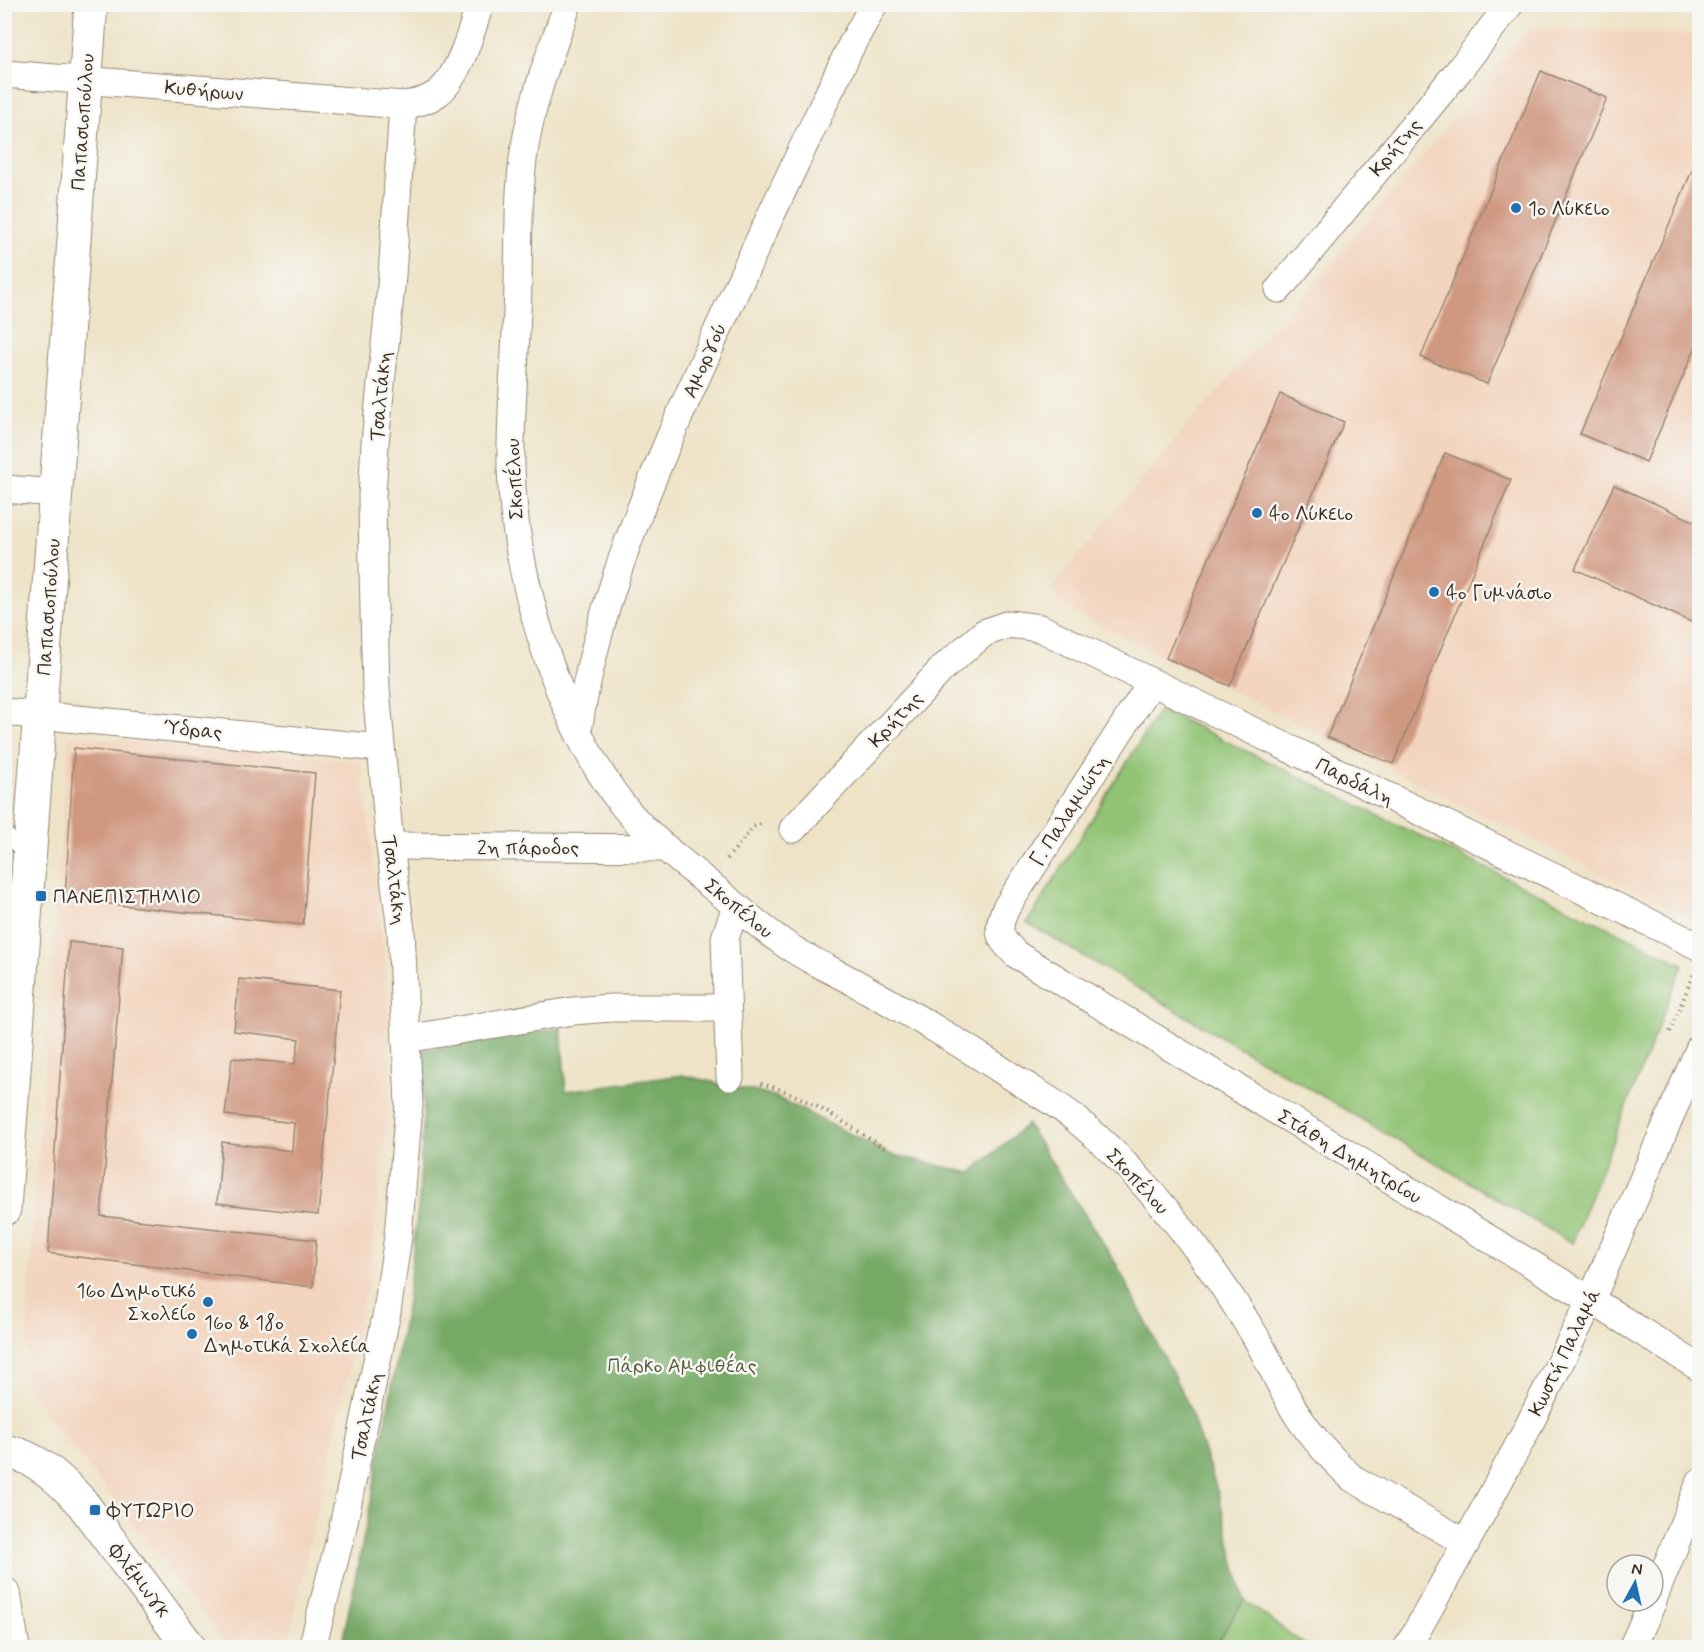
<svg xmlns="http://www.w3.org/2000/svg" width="1704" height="1652" font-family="Mynerve,sans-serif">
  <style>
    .built { fill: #f3d4be }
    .green { fill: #90c373; stroke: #667648; stroke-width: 1.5 }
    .forest { fill: #74a965; stroke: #586a42; stroke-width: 1.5 }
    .building { fill: #d09881 }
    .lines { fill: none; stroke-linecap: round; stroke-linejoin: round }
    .lane-casing { stroke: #948672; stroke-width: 16 }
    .street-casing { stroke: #948672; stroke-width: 29 }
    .secondary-casing { stroke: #948672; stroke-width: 35 }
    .path { stroke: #948672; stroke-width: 4; stroke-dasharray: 1.5 4.5; stroke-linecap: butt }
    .lane { stroke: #fff; stroke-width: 14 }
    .street { stroke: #fff; stroke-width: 27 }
    .secondary { stroke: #fff; stroke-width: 33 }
    .poi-dot { fill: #1f6fb2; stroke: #f6f6f2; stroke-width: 2 }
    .labels { text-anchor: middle; stroke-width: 5; stroke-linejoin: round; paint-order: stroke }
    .street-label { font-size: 20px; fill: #3b2a1e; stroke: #f6f6f2 }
    .poi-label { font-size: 20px; fill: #3b2a1e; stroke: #f6f6f2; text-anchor: start }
    .park-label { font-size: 20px; fill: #545838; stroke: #f6f6f2 }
  </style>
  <rect width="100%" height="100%" fill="#f6f6f2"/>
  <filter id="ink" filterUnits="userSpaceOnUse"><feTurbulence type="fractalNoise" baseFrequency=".0167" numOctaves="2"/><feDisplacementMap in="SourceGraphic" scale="12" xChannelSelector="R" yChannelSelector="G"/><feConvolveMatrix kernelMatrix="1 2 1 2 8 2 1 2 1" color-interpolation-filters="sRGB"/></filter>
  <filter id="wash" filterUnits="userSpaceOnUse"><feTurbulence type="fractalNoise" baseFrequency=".008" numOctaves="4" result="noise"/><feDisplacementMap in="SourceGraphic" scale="24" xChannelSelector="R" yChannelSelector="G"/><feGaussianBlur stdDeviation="1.35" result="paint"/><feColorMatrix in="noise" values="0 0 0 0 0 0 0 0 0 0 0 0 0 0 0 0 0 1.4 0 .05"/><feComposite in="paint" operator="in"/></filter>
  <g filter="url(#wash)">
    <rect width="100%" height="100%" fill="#eee3c7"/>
    <g class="built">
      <path d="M 1530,28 L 1699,35 L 1699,922 L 1166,658 L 1061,605 L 1052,587 L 1200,411 L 1337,258 Z"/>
      <path d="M 69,736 L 361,761 L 381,922 L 391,1045 L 391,1088 L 368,1283 L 287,1647 L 228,1647 L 25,1386 L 31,1251 Z"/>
    </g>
    <g class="green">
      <path d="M 1160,709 L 1683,964 L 1572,1243 L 1027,923 Z"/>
      <path d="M 1244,1600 L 1308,1647 L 1214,1648 Z"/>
    </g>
    <path class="forest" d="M 561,1028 L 566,1091 L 682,1075 L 774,1096 L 890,1154 L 971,1173 L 1027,1124 L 1117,1265 L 1188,1404 L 1219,1496 L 1244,1600 L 1214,1647 L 341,1648 L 372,1497 L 407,1302 L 419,1199 L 424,1105 L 418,1051 Z"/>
    <g id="blocks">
      <g class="building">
        <path d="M 1541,71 L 1607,98 L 1487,384 L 1421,357 Z"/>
        <path d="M 1699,154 L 1700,337 L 1646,462 L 1580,434 Z"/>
        <path d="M 1280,394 L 1344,422 L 1230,686 L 1166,658 Z"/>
        <path d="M 1445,453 L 1511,480 L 1393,764 L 1327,737 Z"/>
        <path d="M 1614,485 L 1700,524 L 1700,626 L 1575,569 Z"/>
        <path d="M 74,748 L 315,773 L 303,925 L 65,899 Z"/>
        <path d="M 69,942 L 123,947 L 101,1216 L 316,1240 L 313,1287 L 48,1253 Z"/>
        <path d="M 239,979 L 340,990 L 318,1215 L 217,1203 L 222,1142 L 292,1151 L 294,1123 L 225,1115 L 232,1058 L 295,1064 L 299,1039 L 234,1031 Z"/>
      </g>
    </g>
  </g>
  <g filter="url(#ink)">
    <use href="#blocks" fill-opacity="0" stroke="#948672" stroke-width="1.5"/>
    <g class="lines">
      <defs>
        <path id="lane" d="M 4,832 L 26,855"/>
        <g id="street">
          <path d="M 568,4 C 551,51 533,97 525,146 C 516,200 520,257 517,312 C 515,364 510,416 511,469 C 514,571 554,708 613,792 C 639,830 677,858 713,887 C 734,904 755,923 778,939 C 804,959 837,972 866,989 C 917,1017 968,1048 1017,1080 C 1037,1093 1060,1105 1078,1121 C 1149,1179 1206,1256 1254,1334 C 1268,1358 1279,1384 1293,1408 C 1308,1434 1330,1457 1352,1478 L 1466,1543"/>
          <path d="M 4,74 L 403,105 C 416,104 428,100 438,93 C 459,77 472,29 480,4"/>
          <path d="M 1279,289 L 1460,69 L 1510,4"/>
          <path d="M 4,489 L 57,493"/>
          <path d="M 1151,683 L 1006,908 C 995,932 999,938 1017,955 L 1591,1300 L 1700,1368"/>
          <path d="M 4,712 L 380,748"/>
          <path d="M 578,731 C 597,606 646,489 698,374 C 747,263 800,154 852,44 L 874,4"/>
          <path d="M 793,829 L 944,667 L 984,633 L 1009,624 L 1040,628 L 1700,947"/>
          <path d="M 390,846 L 666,848"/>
          <path d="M 406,1039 L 573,1011 L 611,1008 L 726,1008"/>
          <path d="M 730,1077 L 725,938 L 736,906"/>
          <path d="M 1653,1600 L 1700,1482"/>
          <path d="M 312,1648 L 342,1531 L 387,1312 L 398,1236 L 409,1105 L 401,930 L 390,846 L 376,689 L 373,570 L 372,496 L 375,443 L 392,276 L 403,105"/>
          <path d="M 1407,1648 L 1466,1543 L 1526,1431 L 1591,1300 L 1700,1047"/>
          <path d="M 1632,1648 L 1653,1601"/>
        </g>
        <g id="secondary">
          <path d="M 4,1209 L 91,4"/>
          <path d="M 4,1451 C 37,1456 61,1480 82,1503 L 190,1648"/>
          <path d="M 4,1594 L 13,1648"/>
        </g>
      </defs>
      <use href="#lane" class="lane-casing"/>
      <use href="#street" class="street-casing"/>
      <use href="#secondary" class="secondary-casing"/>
      <g class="path">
        <path d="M 727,859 L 753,827 L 764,823"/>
        <path d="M 1670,1032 L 1693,975"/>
        <path d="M 761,1084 C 803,1093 849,1126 886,1149"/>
      </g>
      <use href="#lane" class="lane"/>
      <use href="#street" class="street"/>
      <use href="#secondary" class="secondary"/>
    </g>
  </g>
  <g class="poi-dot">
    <circle cx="1516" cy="208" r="6"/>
    <circle cx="1257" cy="513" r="6"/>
    <circle cx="1434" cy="592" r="6"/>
    <rect x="35" y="890" width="12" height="12" rx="3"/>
    <circle cx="208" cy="1302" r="6"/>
    <circle cx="192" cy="1334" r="6"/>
    <rect x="89" y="1504" width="12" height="12" rx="3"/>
  </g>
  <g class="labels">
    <g class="street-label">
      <text transform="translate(204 90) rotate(5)" y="7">Κυθήρων</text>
      <text transform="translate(82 122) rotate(-86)" y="7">Παπασιοπούλου</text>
      <text transform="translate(1395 147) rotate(-50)" y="7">Κρήτης</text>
      <text transform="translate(704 360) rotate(-66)" y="7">Αμοργού</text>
      <text transform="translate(380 396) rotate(-85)" y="7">Τσαλτάκη</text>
      <text transform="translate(514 479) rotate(-93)" y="7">Σκοπέλου</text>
      <text transform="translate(48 607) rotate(-86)" y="7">Παπασιοπούλου</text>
      <text transform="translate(895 719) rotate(-47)" y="7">Κρήτης</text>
      <text transform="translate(193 729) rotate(6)" y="7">Ύδρας</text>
      <text transform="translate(1355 781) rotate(26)" y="7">Παρδάλη</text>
      <text transform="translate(1069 810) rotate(-57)" y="7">Γ. Παλαμιώτη</text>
      <text x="528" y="854">2η πάροδος</text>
      <text transform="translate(395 880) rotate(83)" y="7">Τσαλτάκη</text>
      <text transform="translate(739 908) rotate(39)" y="7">Σκοπέλου</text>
      <text transform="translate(1350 1156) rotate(31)" y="7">Στάθη Δημητρίου</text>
      <text transform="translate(1138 1181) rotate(47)" y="7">Σκοπέλου</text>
      <text transform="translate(1564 1352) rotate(-64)" y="7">Κωστή Παλαμά</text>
      <text transform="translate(366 1416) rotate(-78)" y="7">Τσαλτάκη</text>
      <text transform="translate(140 1580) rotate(53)" y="7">Φλέμινγκ</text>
    </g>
    <g class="poi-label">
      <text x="1528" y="215">1ο Λύκειο</text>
      <text x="1269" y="520">4ο Λύκειο</text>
      <text x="1446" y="599">4ο Γυμνάσιο</text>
      <text x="53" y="903">ΠΑΝΕΠΙΣΤΗΜΙΟ</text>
      <text x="196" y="1297" text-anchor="end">16ο Δημοτικό<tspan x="196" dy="23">Σχολείο</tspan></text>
      <text x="204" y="1329">16ο &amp; 18ο<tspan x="204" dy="23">Δημοτικά Σχολεία</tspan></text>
      <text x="107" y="1517">ΦΥΤΩΡΙΟ</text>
    </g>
    <g class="park-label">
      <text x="682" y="1372">Πάρκο Αμφιθέας</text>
    </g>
  </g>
  <rect width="1704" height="1652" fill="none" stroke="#f6f6f2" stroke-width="24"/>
  <g transform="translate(1635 1583) rotate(8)"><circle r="28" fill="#f6f6f2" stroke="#aba49d" stroke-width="1.5"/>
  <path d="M0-4.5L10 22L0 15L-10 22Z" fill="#1f6fb2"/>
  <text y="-9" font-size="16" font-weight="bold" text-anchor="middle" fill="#3b2a1e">N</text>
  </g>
</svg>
